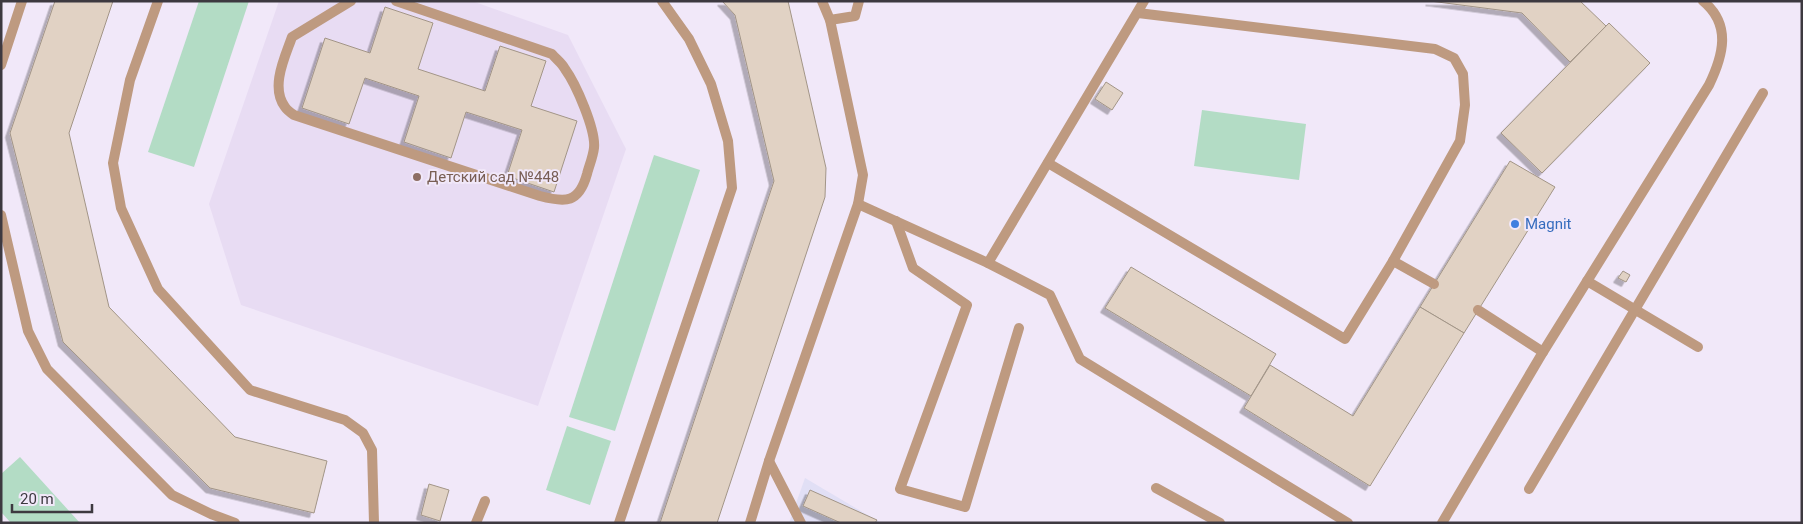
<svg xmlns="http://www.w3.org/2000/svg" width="1803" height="524" font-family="Roboto,sans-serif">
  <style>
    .built { fill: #e8dcf3 }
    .industrial { fill: #e1dff5 }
    .green { fill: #b3dcc5 }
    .building { fill: #e1d2c4; stroke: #a29587; filter: url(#shadow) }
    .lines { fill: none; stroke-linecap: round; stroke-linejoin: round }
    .service { stroke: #be9a80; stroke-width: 10 }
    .education-dot { fill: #8d6e63; stroke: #f1e8f9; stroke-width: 2 }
    .shop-dot { fill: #3f7fe0; stroke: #f1e8f9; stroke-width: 2 }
    .labels { text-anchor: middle; stroke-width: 4; stroke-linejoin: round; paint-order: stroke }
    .education-label { font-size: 15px; fill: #785e54; stroke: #f1e8f9; text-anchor: start }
    .shop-label { font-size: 15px; fill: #366cbe; stroke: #f1e8f9; text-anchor: start }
  </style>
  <defs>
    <filter id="shadow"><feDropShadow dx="-4.5" dy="4.5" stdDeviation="0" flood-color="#0004"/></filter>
  </defs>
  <rect width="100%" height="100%" fill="#f1e8f9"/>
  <path class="built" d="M 279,1 L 472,1 L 568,35 L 626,149 L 538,406 L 241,305 L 209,204 Z"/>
  <path class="industrial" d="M 805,478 L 881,523 L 789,523 Z"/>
  <g class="green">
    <path d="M 199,1 L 249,1 L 194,167 L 148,152 Z"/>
    <path d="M 1202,110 L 1306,124 L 1299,180 L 1194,166 Z"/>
    <path d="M 654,155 L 700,170 L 615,431 L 569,417 Z"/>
    <path d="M 567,426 L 611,441 L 590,505 L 546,490 Z"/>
    <path d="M 20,457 L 80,523 L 11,523 L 1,512 L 1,474 Z"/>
  </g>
  <g class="building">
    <path d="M 55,1 L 113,1 L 69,133 L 109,307 L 235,437 L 327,461 L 314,513 L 210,488 L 63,342 L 10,133 Z"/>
    <path d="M 722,1 L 788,1 L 826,168 L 825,197 L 717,523 L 660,523 L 774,181 L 735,15 Z"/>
    <path d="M 1430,1 L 1580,1 L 1606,26 L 1570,62 L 1522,13 Z"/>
    <path d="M 385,7 L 433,23 L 418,69 L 485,91 L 500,46 L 546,61 L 531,106 L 577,121 L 554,192 L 507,176 L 522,130 L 466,112 L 451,158 L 404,142 L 419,96 L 365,78 L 349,124 L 302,108 L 325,38 L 370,53 Z"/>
    <path d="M 1609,23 L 1650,63 L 1542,173 L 1501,133 Z"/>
    <path d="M 1106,82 L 1123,93 L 1112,110 L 1095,99 Z"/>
    <path d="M 1510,161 L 1555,187 L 1464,333 L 1420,307 Z"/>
    <path d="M 1131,267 L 1276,354 L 1251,396 L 1105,308 Z"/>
    <path d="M 1623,271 L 1630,275 L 1626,282 L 1618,278 Z"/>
    <path d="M 1420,307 L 1464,333 L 1370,486 L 1244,408 L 1270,365 L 1353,416 Z"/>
    <path d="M 429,484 L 449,490 L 440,521 L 421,515 Z"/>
    <path d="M 810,490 L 877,520 L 875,523 L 841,523 L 803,506 Z"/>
  </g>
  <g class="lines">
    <g class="service">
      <path d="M 158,1 L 130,80 L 113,163 L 121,208 L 158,289 L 250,390 L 345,420 L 363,433 L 372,450 L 374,523"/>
      <path d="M 351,1 L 292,37 C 285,57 270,87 285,107 C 287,110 291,113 294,115 L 540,196 C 566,203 579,203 587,174 C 589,166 593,157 594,148 C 596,130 576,84 565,69 C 562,63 556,59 552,54 L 396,1"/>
      <path d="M 830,20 L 855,16 L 859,1"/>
      <path d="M 1,65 L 22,1"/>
      <path d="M 1048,163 L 1345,339 L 1393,261 L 1460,141 L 1465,105 L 1463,74 L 1454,58 L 1435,49 L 1138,13"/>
      <path d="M 858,204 L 988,263 L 1050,295 L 1080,359 L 1348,523"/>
      <path d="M 1,215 L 28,331 L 47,369 L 172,495 L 211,514 L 235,523"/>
      <path d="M 896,221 L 913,268 L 967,305 L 900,489 L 965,507 L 1019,328"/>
      <path d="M 1393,261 L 1434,284"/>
      <path d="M 988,263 L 1144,1"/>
      <path d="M 1587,281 L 1698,347"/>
      <path d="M 1478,310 L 1543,352"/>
      <path d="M 769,461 L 801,523"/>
      <path d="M 1156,488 L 1220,523"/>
      <path d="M 1529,489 L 1763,93"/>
      <path d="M 476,523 L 485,501"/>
      <path d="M 619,523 L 732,188 L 728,141 L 711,84 L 689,39 L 662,1"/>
      <path d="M 750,523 L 769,461 L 858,204 L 863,175 L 830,20 L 822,1"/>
      <path d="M 1442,523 L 1543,352 L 1709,85 C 1723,56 1732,25 1703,1"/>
    </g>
  </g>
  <circle class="education-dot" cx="417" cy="177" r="5"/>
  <circle class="shop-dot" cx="1515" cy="224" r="5"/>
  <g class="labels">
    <g class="education-label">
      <text x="427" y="182">Детский сад №448</text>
    </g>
    <g class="shop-label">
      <text x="1525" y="229">Magnit</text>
    </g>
  </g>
  <rect width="1803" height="524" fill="none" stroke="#3d3940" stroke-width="5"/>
  <path d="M12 504v8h80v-8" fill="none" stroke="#3d3940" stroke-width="2.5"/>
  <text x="20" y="504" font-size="15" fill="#3d3940" stroke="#f1e8f9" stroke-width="4" paint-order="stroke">20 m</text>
</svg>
